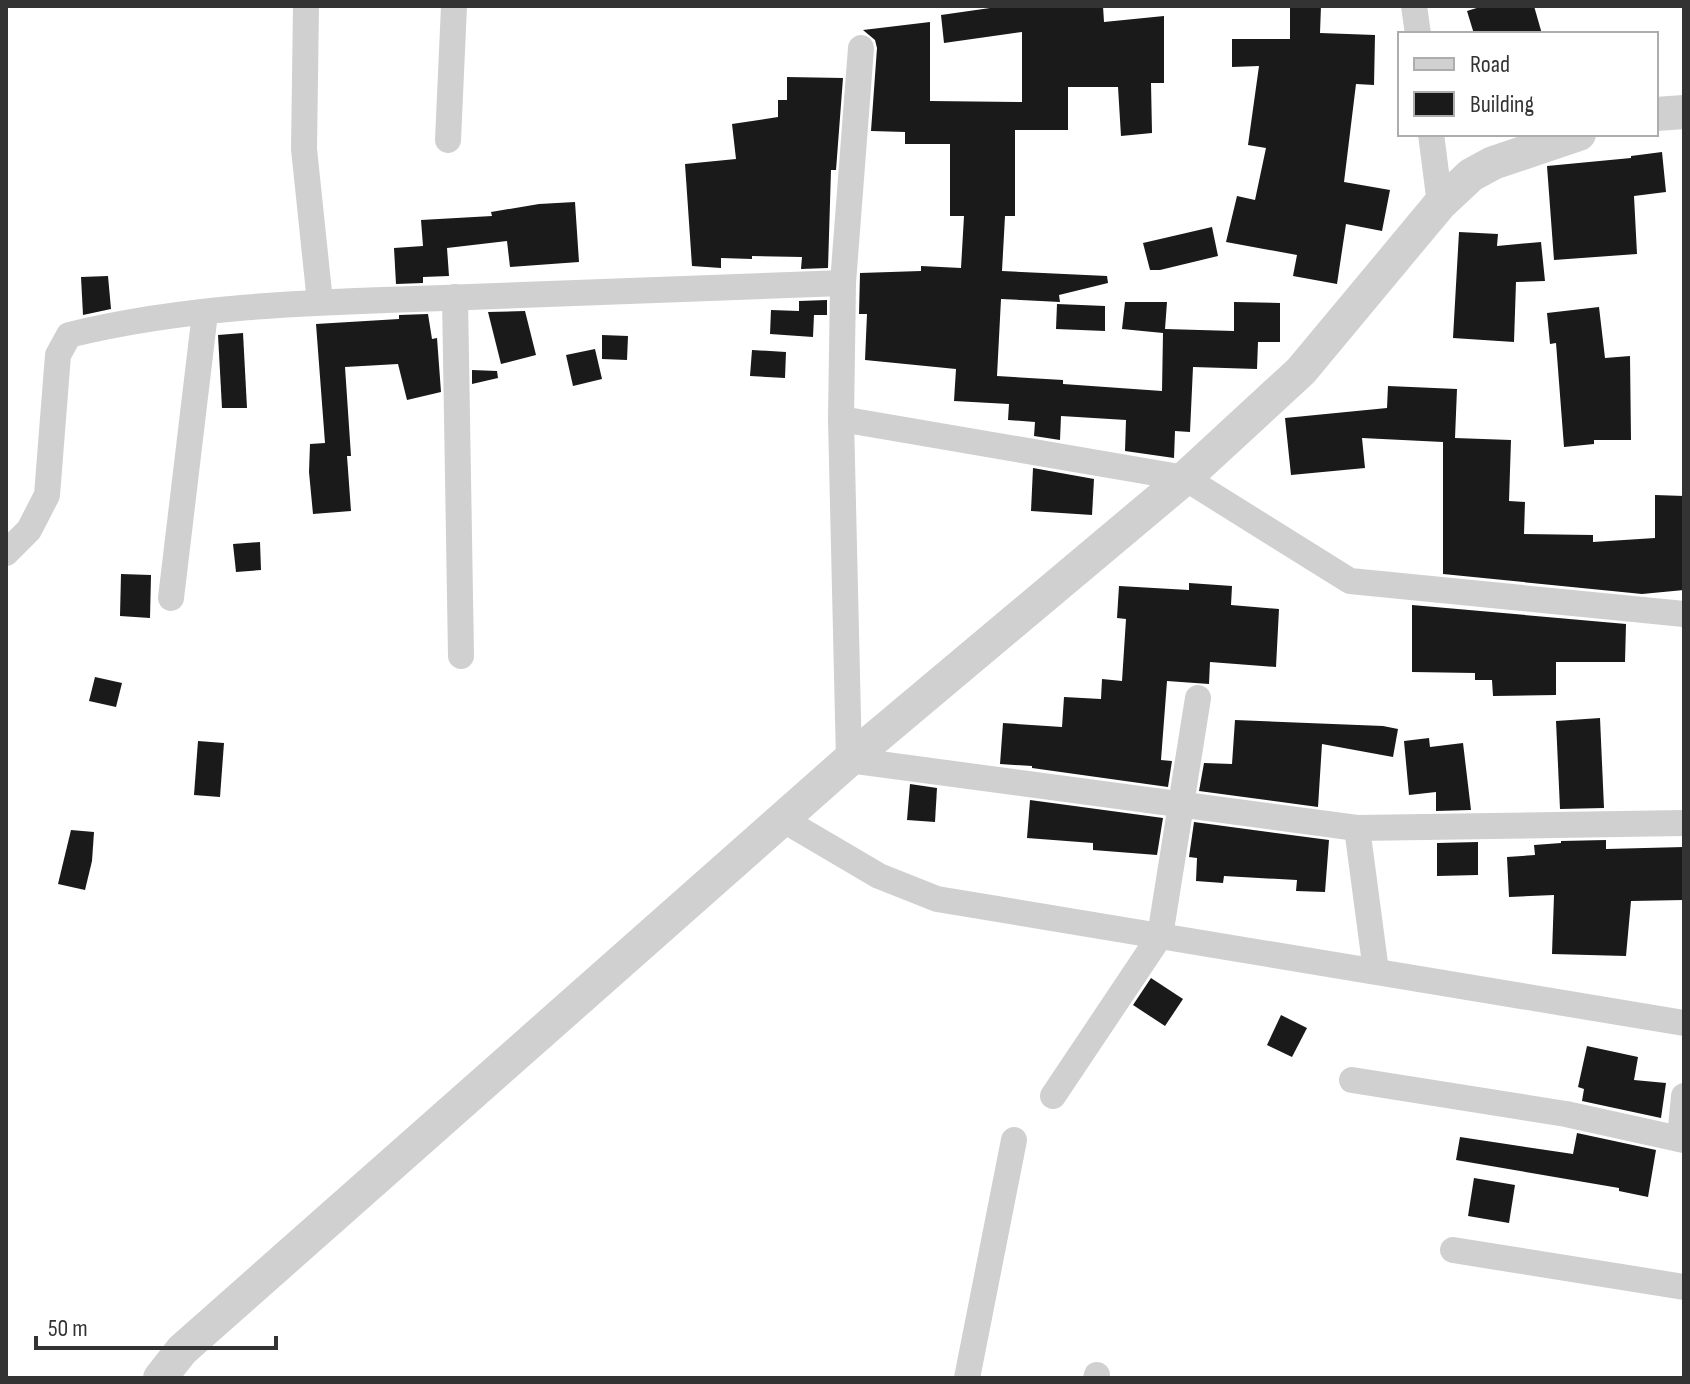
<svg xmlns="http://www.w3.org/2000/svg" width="1690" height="1384" font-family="'Sofia Sans Condensed',sans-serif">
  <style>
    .building { fill: #1a1a1a }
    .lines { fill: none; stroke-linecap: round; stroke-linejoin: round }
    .minor { stroke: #d0d0d0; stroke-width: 26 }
    .tertiary { stroke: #d0d0d0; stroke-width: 34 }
  </style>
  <rect width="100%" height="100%" fill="#fff"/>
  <g class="building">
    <path d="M 1004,6 L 1103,6 L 1104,22 L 1164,16 L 1164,83 L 1151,83 L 1152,133 L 1121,136 L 1118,87 L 1068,87 L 1068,130 L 1015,130 L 1015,216 L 1005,216 L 1002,271 L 1107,276 L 1108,283 L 1059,295 L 1060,302 L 1001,299 L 997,376 L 1063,380 L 1063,384 L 1162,391 L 1163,333 L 1122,329 L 1125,302 L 1167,302 L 1165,329 L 1234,331 L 1234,302 L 1280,303 L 1280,342 L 1258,342 L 1257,369 L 1193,367 L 1190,432 L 1175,431 L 1174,458 L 1125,451 L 1126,420 L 1061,416 L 1060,440 L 1034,436 L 1035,422 L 1008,420 L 1009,404 L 954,401 L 956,369 L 865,360 L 867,314 L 859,314 L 860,273 L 921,271 L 921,266 L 961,268 L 964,216 L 950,216 L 950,144 L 905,144 L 905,132 L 871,131 L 877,48 L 875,40 L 863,30 L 930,22 L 930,101 L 1022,102 L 1022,32 L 944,43 L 941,15 Z"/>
    <path d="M 1290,6 L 1321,6 L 1320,33 L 1375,35 L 1374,85 L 1356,84 L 1344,182 L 1390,190 L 1382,231 L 1346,224 L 1337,284 L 1293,276 L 1297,255 L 1226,242 L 1237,196 L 1255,200 L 1266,148 L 1248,145 L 1259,66 L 1232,67 L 1232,39 L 1290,39 Z"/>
    <path d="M 1483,6 L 1534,6 L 1542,34 L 1474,34 L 1467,11 Z"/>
    <path d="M 787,77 L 843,78 L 836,170 L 831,170 L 828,268 L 801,269 L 802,257 L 752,256 L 752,259 L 721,258 L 721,268 L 692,266 L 685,164 L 736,159 L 732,124 L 778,117 L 778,100 L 787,100 Z"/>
    <path d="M 1662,152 L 1666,192 L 1634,196 L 1637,254 L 1554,260 L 1547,166 L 1631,158 L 1631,156 Z"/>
    <path d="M 575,202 L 579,262 L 510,267 L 507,241 L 447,248 L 449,276 L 423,277 L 423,283 L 396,284 L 394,248 L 423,246 L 421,220 L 492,216 L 491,212 L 539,204 Z"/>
    <path d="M 1212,227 L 1218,256 L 1160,270 L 1150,270 L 1143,243 Z"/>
    <path d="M 1459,232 L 1498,234 L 1497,246 L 1541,242 L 1545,281 L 1516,282 L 1514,342 L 1453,338 Z"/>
    <path d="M 108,276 L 111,309 L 83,315 L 81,277 Z"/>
    <path d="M 827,300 L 827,315 L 814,315 L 813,337 L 770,334 L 771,310 L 799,311 L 799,301 Z"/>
    <path d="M 1057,304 L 1105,306 L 1105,331 L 1056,329 Z"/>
    <path d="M 1599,307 L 1605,358 L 1630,356 L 1631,440 L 1594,440 L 1594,444 L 1564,447 L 1556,343 L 1550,344 L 1547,313 Z"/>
    <path d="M 525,311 L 536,355 L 501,364 L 488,312 Z"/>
    <path d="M 428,314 L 432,339 L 437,338 L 441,392 L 407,400 L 398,364 L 345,367 L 351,456 L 347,456 L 351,511 L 313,514 L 309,472 L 310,444 L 325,443 L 316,324 L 399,319 L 399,315 Z"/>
    <path d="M 243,333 L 247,408 L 222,408 L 218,335 Z"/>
    <path d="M 602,335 L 628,336 L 627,360 L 602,359 Z"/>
    <path d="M 595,349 L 602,379 L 573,386 L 566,355 Z"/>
    <path d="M 752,350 L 786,352 L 785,378 L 750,376 Z"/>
    <path d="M 472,370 L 497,371 L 498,378 L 472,384 Z"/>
    <path d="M 1388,386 L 1457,389 L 1455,438 L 1511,440 L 1509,501 L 1525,502 L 1524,534 L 1593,535 L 1593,542 L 1655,538 L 1655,495 L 1684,496 L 1684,590 L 1642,594 L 1443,574 L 1443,442 L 1362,438 L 1365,468 L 1291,475 L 1285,418 L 1387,408 Z"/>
    <path d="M 1033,468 L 1094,479 L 1092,515 L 1031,511 Z"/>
    <path d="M 260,542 L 261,570 L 236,572 L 233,544 Z"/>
    <path d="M 121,574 L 151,575 L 150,618 L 120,616 Z"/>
    <path d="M 1189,583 L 1232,586 L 1231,605 L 1279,609 L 1276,667 L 1210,662 L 1209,684 L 1167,681 L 1161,760 L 1172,761 L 1168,787 L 1032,768 L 1032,766 L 1000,764 L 1003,723 L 1062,727 L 1064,697 L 1101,699 L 1102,679 L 1122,681 L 1126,619 L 1117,618 L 1119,586 L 1189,590 Z"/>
    <path d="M 1412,605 L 1626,624 L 1625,662 L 1556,662 L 1556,695 L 1493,696 L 1492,680 L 1475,680 L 1475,673 L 1412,672 Z"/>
    <path d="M 95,677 L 122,683 L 116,707 L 89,701 Z"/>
    <path d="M 1600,718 L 1604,808 L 1560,809 L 1556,721 Z"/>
    <path d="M 1235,720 L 1383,726 L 1398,729 L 1393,757 L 1322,744 L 1318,807 L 1199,791 L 1204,763 L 1232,764 Z"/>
    <path d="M 1429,738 L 1430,747 L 1463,743 L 1471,810 L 1436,811 L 1436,792 L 1409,795 L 1404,741 Z"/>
    <path d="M 198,741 L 224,743 L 220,797 L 194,795 Z"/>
    <path d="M 910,784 L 937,788 L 935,822 L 907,820 Z"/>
    <path d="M 1030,800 L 1163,818 L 1157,855 L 1093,850 L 1093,843 L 1027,838 Z"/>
    <path d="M 1194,822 L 1329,840 L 1325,892 L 1296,891 L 1297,880 L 1224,876 L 1223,883 L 1196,881 L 1197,858 L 1189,857 Z"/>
    <path d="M 71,830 L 94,832 L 92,861 L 85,890 L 58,884 Z"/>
    <path d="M 1606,840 L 1606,849 L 1684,847 L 1684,900 L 1631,901 L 1626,956 L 1552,954 L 1554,895 L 1509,897 L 1507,857 L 1535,855 L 1534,845 L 1561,843 L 1561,841 Z"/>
    <path d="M 1478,842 L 1478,875 L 1437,876 L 1437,843 Z"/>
    <path d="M 1151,978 L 1183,999 L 1165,1026 L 1133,1005 Z"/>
    <path d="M 1281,1015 L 1307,1028 L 1292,1057 L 1267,1045 Z"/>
    <path d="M 1587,1046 L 1638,1057 L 1634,1080 L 1666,1083 L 1661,1118 L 1582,1101 L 1584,1089 L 1578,1087 Z"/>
    <path d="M 1577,1133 L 1656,1150 L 1648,1197 L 1619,1191 L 1619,1188 L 1456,1160 L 1460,1137 L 1573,1154 Z"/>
    <path d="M 1474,1178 L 1515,1185 L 1509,1223 L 1468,1216 Z"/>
  </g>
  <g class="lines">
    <g class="minor">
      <path d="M 306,6 L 304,149 L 320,302"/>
      <path d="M 1414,6 L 1418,34"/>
      <path d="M 861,48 L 843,283 L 841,419 L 849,760 L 1357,828 L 1684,823"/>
      <path d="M 1431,134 L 1440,204"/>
      <path d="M 448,140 L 454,6"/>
      <path d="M 455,297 L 461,656"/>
      <path d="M 841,419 L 1185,478 L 1350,581 L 1684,614"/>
      <path d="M 6,553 L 29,530 L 47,495 L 58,355 L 69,335 C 190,305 319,302 443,298 C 576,293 709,288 843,283"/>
      <path d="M 171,598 L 205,313"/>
      <path d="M 782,819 L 879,876 L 937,899 L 1684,1023"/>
      <path d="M 1357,828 L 1376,971"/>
      <path d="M 1352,1080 L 1566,1114 L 1684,1140"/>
      <path d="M 1053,1096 L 1160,936 L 1198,698"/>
      <path d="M 1680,1139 L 1684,1096"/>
      <path d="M 1453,1250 L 1684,1287"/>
      <path d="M 967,1378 L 1014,1140"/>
      <path d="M 1096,1378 L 1097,1375"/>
    </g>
    <g class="tertiary">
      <path d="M 1656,114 L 1684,112"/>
      <path d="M 160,1378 L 182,1350 L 849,760 L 1185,478 L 1301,371 L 1440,204 L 1471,175 L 1493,163 L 1579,134"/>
    </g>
  </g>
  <rect width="1690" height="1384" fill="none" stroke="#333333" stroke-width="16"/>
  <rect x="1398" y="32" width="260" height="104" fill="#ffffff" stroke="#adadad" stroke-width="2"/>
  <rect x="1414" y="58" width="40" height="12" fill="#d0d0d0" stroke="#adadad" stroke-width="2"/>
  <text x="1470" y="72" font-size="24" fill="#333333">Road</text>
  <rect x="1414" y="92" width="40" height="24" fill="#1a1a1a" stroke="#adadad" stroke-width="2"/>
  <text x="1470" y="112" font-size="24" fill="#333333">Building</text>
  <path d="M36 1336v12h240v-12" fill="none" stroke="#333333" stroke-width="4"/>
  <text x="48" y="1336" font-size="24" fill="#333333" stroke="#ffffff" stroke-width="6" paint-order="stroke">50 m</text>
</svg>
